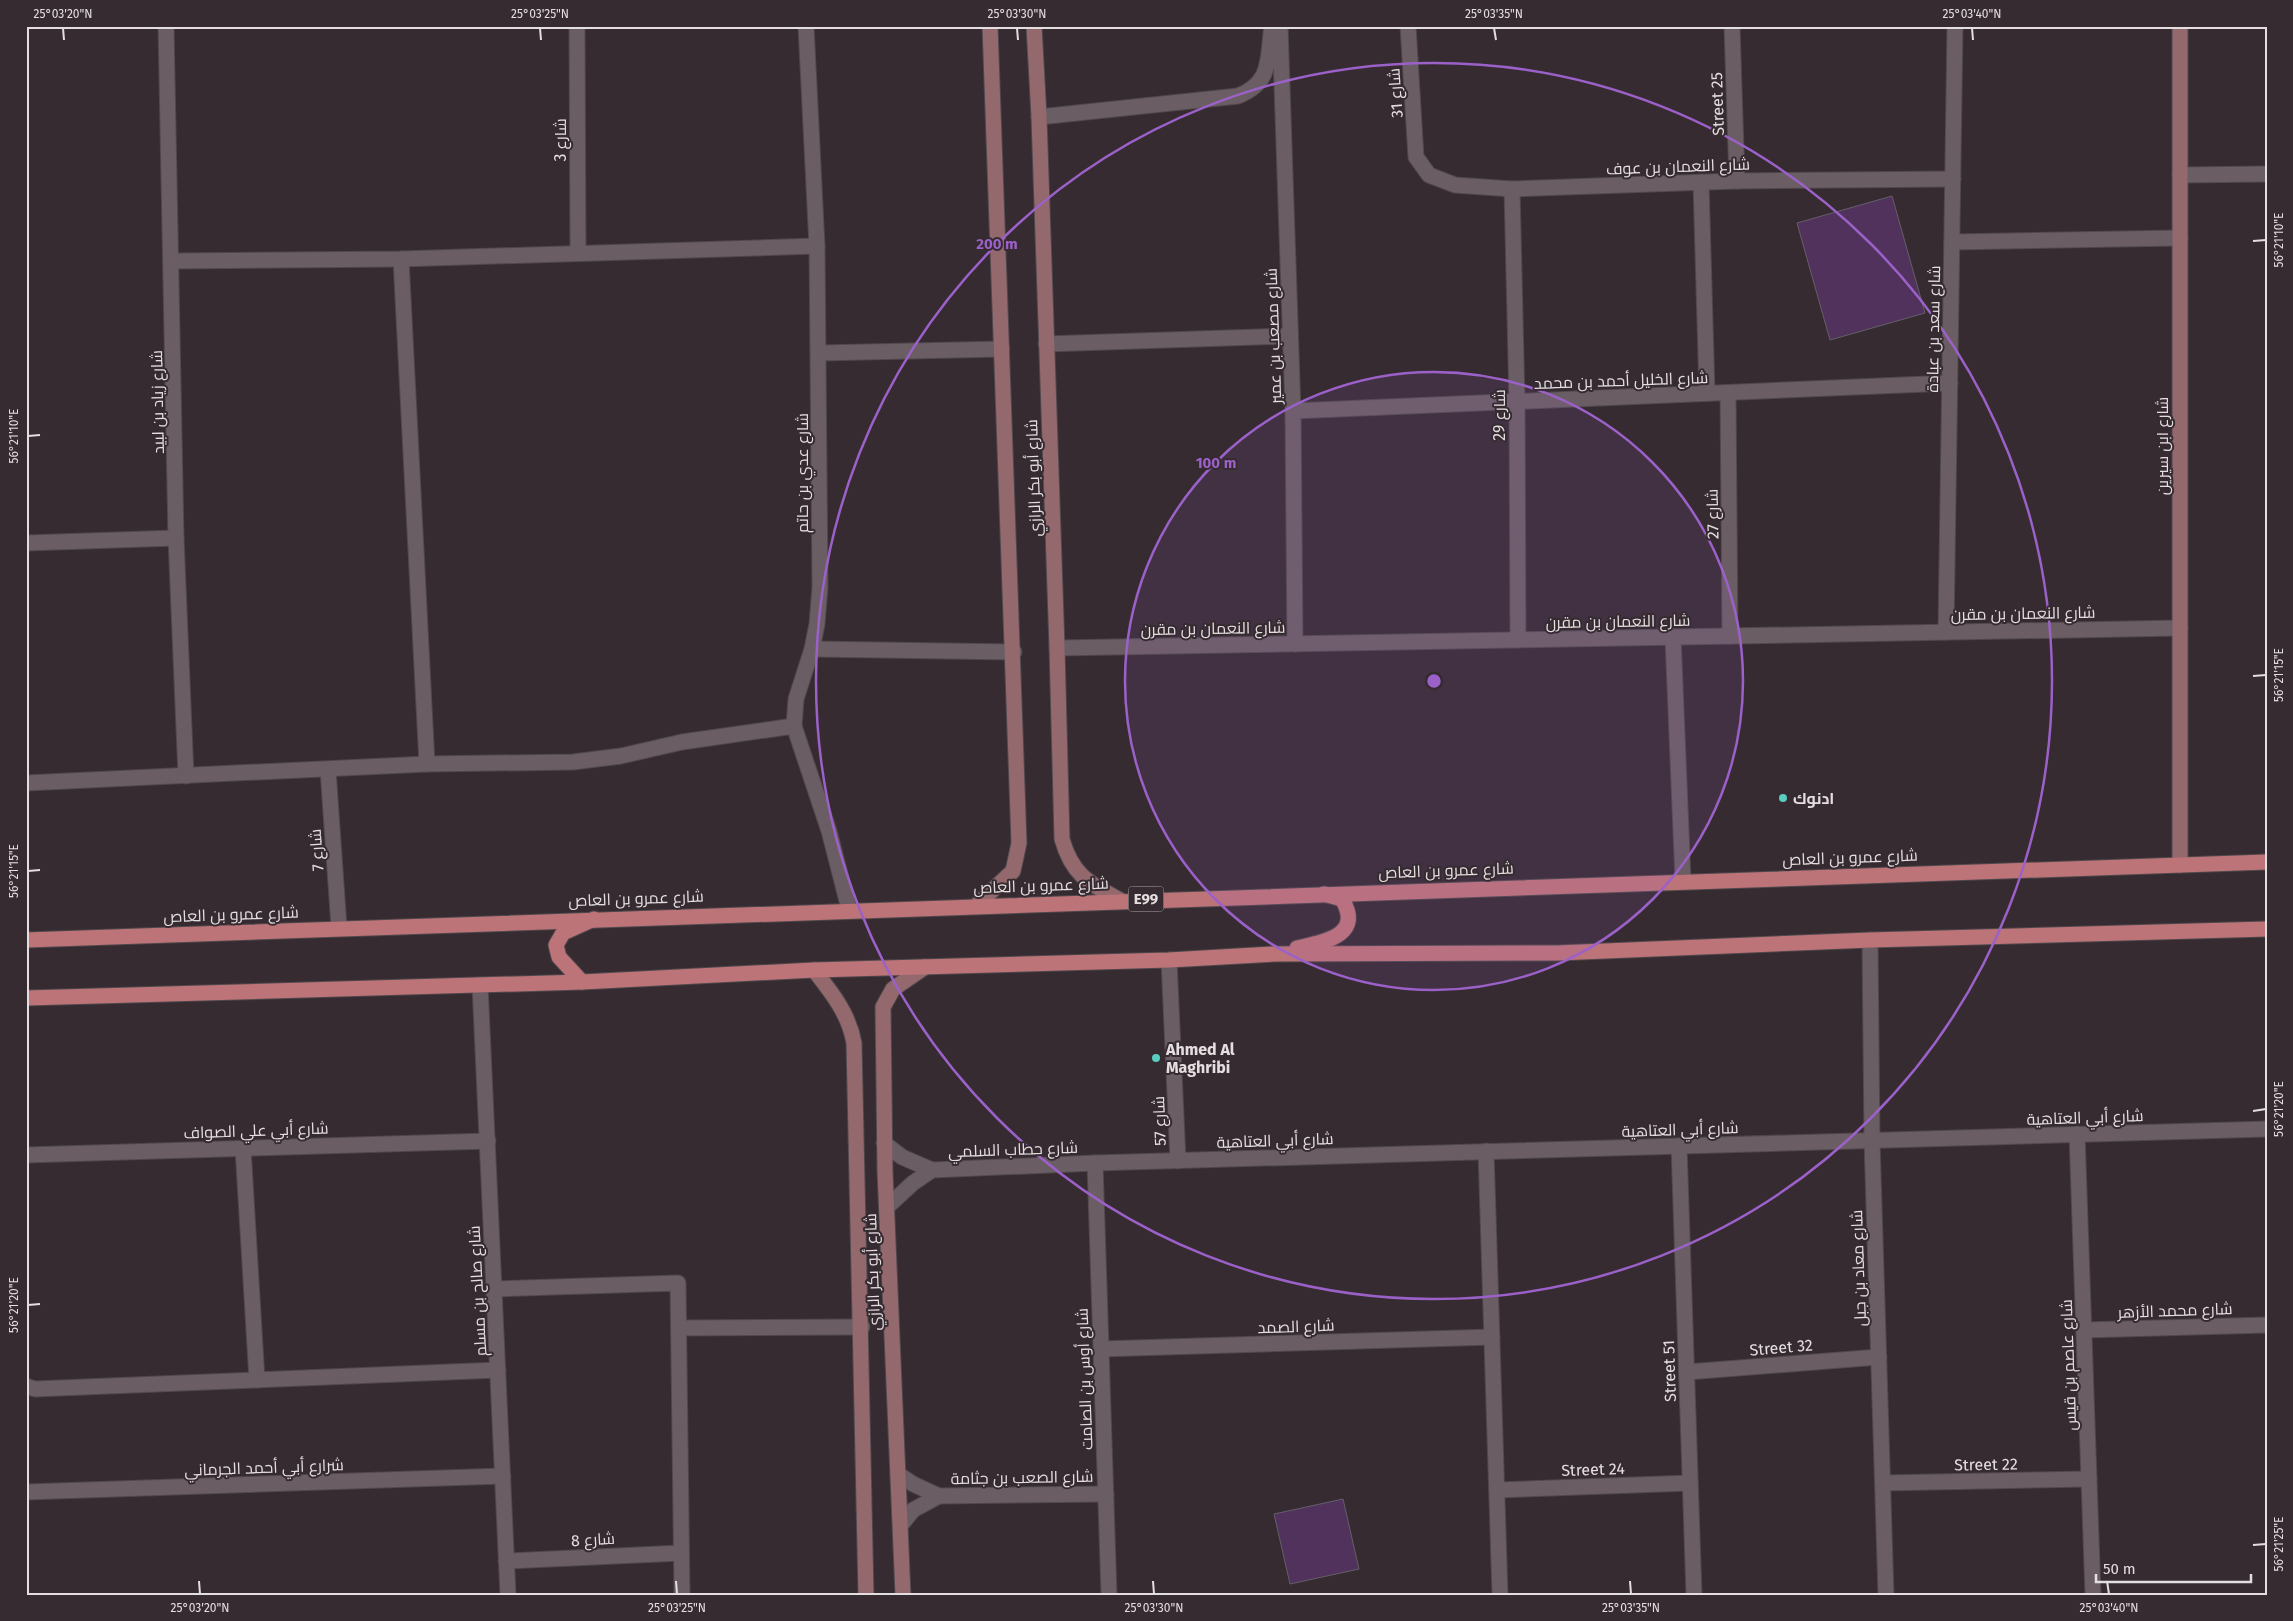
<svg xmlns="http://www.w3.org/2000/svg" width="2293" height="1621" font-family="'Fira Sans',Cairo,sans-serif">
  <style>
    .building { fill: #50325d; stroke: #655f69 }
    .lines { fill: none; stroke-linecap: round; stroke-linejoin: round }
    .street-casing { stroke: #50484c; stroke-width: 17 }
    .secondary-casing { stroke: #50484c; stroke-width: 17 }
    .primary-casing { stroke: #50484c; stroke-width: 17 }
    .street { stroke: #6a5e64; stroke-width: 15 }
    .secondary { stroke: #94696e; stroke-width: 15 }
    .primary { stroke: #bd7478; stroke-width: 15 }
    .ticks { fill: none; stroke: #e5dee1; stroke-width: 2 }
    .ring { fill: none; stroke: #9b61c9; stroke-width: 2.5 }
    .poi-dot { fill: #58cec0; stroke: #352b30; stroke-width: 2 }
    .labels { text-anchor: middle; stroke-width: 4; stroke-linejoin: round; paint-order: stroke }
    .shield { fill: #352b30; stroke: #b0a8ac; stroke-width: 1 }
    .shield-label { font-size: 15px; font-weight: bold; fill: #e5dee1 }
    .street-label { font-size: 16px; fill: #e5dee1; stroke: #352b30 }
    .poi-label { font-size: 16px; font-weight: bold; fill: #e5dee1; stroke: #352b30; text-anchor: start }
    .centre { fill: #9b61c9; stroke: #352b30; stroke-width: 2.5 }
    .ring-label { font-size: 15px; text-anchor: middle; font-weight: bold; fill: #9b61c9; stroke: #352b30; stroke-width: 4; stroke-linejoin: round; paint-order: stroke }
    .neatline { fill: none; stroke: #e5dee1; stroke-width: 2 }
    .ticks-label { font-size: 12px; text-anchor: middle; fill: #e5dee1 }
  </style>
  <rect width="100%" height="100%" fill="#352b30"/>
  <g class="building">
    <path d="M 1892,196 L 1925,313 L 1830,340 L 1797,223 Z"/>
    <path d="M 1343,1499 L 1359,1569 L 1290,1584 L 1274,1514 Z"/>
  </g>
  <g class="lines">
    <defs>
      <g id="street">
        <path d="M 166,26 L 176,538 L 186,776"/>
        <path d="M 577,26 L 578,253"/>
        <path d="M 806,26 L 817,246 L 820,587 L 817,624 L 812,649 L 796,699 L 794,726 L 829,831 L 849,909"/>
        <path d="M 1280,26 L 1293,411 L 1295,644"/>
        <path d="M 1408,26 L 1416,157 L 1429,175 L 1455,185 L 1512,189 L 1737,181 L 1953,179"/>
        <path d="M 1732,26 L 1737,181"/>
        <path d="M 1039,117 L 1238,96 C 1273,82 1267,58 1272,26"/>
        <path d="M 2180,175 L 2267,174"/>
        <path d="M 1701,182 L 1707,393"/>
        <path d="M 1512,189 L 1517,402 L 1518,640"/>
        <path d="M 1952,242 L 2180,238"/>
        <path d="M 401,259 L 427,764"/>
        <path d="M 172,261 L 401,259 L 817,246"/>
        <path d="M 1046,344 L 1290,336"/>
        <path d="M 819,353 L 1002,349"/>
        <path d="M 1728,393 L 1730,636"/>
        <path d="M 1293,411 L 1950,383"/>
        <path d="M 26,543 L 176,538"/>
        <path d="M 1946,632 L 1955,26"/>
        <path d="M 1673,637 L 1683,880"/>
        <path d="M 1057,648 L 2180,628"/>
        <path d="M 812,649 L 1014,652"/>
        <path d="M 328,770 L 339,927"/>
        <path d="M 26,783 L 427,764 L 573,762 L 621,756 L 682,742 L 794,726"/>
        <path d="M 1870,940 L 1872,1141 L 1886,1595"/>
        <path d="M 1169,960 L 1178,1161"/>
        <path d="M 480,985 L 508,1595"/>
        <path d="M 2077,1134 L 2093,1595"/>
        <path d="M 884,1143 L 902,1157 L 932,1170 L 1095,1163 L 2267,1129"/>
        <path d="M 1679,1146 L 1694,1595"/>
        <path d="M 243,1148 L 257,1380"/>
        <path d="M 1486,1151 L 1500,1595"/>
        <path d="M 26,1155 L 488,1141"/>
        <path d="M 1095,1163 L 1109,1595"/>
        <path d="M 887,1207 L 913,1183 L 932,1170"/>
        <path d="M 494,1289 L 678,1283 L 682,1595"/>
        <path d="M 679,1328 L 862,1327"/>
        <path d="M 2084,1330 L 2267,1325"/>
        <path d="M 1101,1349 L 1492,1337"/>
        <path d="M 1687,1372 L 1879,1357"/>
        <path d="M 26,1386 L 35,1389 L 498,1370"/>
        <path d="M 898,1474 L 913,1484 L 939,1496"/>
        <path d="M 1883,1483 L 2089,1479"/>
        <path d="M 1497,1490 L 1690,1483"/>
        <path d="M 26,1492 L 503,1476"/>
        <path d="M 901,1525 L 913,1510 L 939,1496 L 1106,1494"/>
        <path d="M 506,1561 L 681,1553"/>
      </g>
      <g id="secondary">
        <path d="M 1034,26 L 1039,117 L 1057,648 L 1062,839 C 1072,875 1089,883 1120,900"/>
        <path d="M 2180,26 L 2180,865"/>
        <path d="M 978,904 L 1013,871 L 1019,843 L 990,26"/>
        <path d="M 814,970 C 832,993 849,1014 854,1043 L 866,1595"/>
        <path d="M 903,1595 L 885,1172 L 883,1007 L 893,989 L 925,967"/>
      </g>
      <g id="primary">
        <path d="M 26,940 C 773,909 1520,884 2267,862"/>
        <path d="M 1297,948 C 1323,942 1364,936 1342,899 L 1324,894"/>
        <path d="M 582,982 L 559,957 L 556,945 L 563,933 L 594,919"/>
        <path d="M 26,998 L 582,982 L 814,970 L 1169,960 L 1274,954 L 1557,953 L 1870,940 L 2267,929"/>
      </g>
    </defs>
    <use href="#street" class="street-casing"/>
    <use href="#secondary" class="secondary-casing"/>
    <use href="#primary" class="primary-casing"/>
    <use href="#street" class="street"/>
    <use href="#secondary" class="secondary"/>
    <use href="#primary" class="primary"/>
  </g>
  <path class="ticks" d="M 63,28 L 64,40M 540,28 L 541,40M 1017,28 L 1018,40M 1494,28 L 1496,40M 1972,28 L 1973,40M 2253,241 L 2266,240M 28,436 L 40,435M 2253,676 L 2266,675M 28,871 L 40,870M 2253,1111 L 2266,1109M 28,1305 L 40,1304M 2253,1545 L 2266,1544M 199,1581 L 200,1594M 676,1581 L 677,1594M 1153,1581 L 1154,1594M 1630,1581 L 1631,1594M 2107,1581 L 2109,1594"/>
  <circle cx="1434" cy="681" r="309" fill="#9b61c9" fill-opacity=".12"/>
  <g class="ring">
    <circle cx="1434" cy="681" r="309"/>
    <circle cx="1434" cy="681" r="618"/>
  </g>
  <g class="poi-dot">
    <circle cx="1783" cy="798" r="5"/>
    <circle cx="1156" cy="1058" r="5"/>
  </g>
  <g class="labels">
    <rect class="shield" x="1128.5" y="886.5" width="35" height="25" rx="4"/>
    <g class="shield-label">
      <text x="1146" y="904">E99</text>
    </g>
    <g class="street-label">
      <text transform="translate(1395 93) rotate(-94)" y="6">شارع 31</text>
      <text transform="translate(1717 104) rotate(-92)" y="6">Street 25</text>
      <text transform="translate(560 140) rotate(-90)" y="6">شارع 3</text>
      <text transform="translate(1678 166) rotate(-2)" y="6">شارع النعمان بن عوف</text>
      <text transform="translate(1933 329) rotate(-89)" y="6">شارع سعد بن عبادة</text>
      <text transform="translate(1273 336) rotate(-92)" y="6">شارع مصعب بن عمير</text>
      <text transform="translate(1621 380) rotate(-2)" y="6">شارع الخليل أحمد بن محمد</text>
      <text transform="translate(157 402) rotate(-91)" y="6">شارع زياد بن لبيد</text>
      <text transform="translate(1499 415) rotate(-90)" y="6">شارع 29</text>
      <text transform="translate(2162 446) rotate(-90)" y="6">شارع ابن سيرين</text>
      <text transform="translate(802 473) rotate(-90)" y="6">شارع عدي بن حاتم</text>
      <text transform="translate(1033 478) rotate(-92)" y="6">شارع أبو بكر الرازي</text>
      <text transform="translate(1712 514) rotate(-91)" y="6">شارع 27</text>
      <text transform="translate(2023 613) rotate(-1)" y="6">شارع النعمان بن مقرن</text>
      <text transform="translate(1618 621) rotate(-1)" y="6">شارع النعمان بن مقرن</text>
      <text transform="translate(1213 628) rotate(-1)" y="6">شارع النعمان بن مقرن</text>
      <text transform="translate(316 850) rotate(-94)" y="6">شارع 7</text>
      <text transform="translate(1850 857) rotate(-2)" y="6">شارع عمرو بن العاص</text>
      <text transform="translate(1446 870) rotate(-2)" y="6">شارع عمرو بن العاص</text>
      <text transform="translate(1041 885) rotate(-2)" y="6">شارع عمرو بن العاص</text>
      <text transform="translate(636 898) rotate(-2)" y="6">شارع عمرو بن العاص</text>
      <text transform="translate(231 914) rotate(-2)" y="6">شارع عمرو بن العاص</text>
      <text transform="translate(2085 1117) rotate(-2)" y="6">شارع أبي العتاهية</text>
      <text transform="translate(1159 1121) rotate(-92)" y="6">شارع 57</text>
      <text transform="translate(1680 1129) rotate(-2)" y="6">شارع أبي العتاهية</text>
      <text transform="translate(256 1130) rotate(-2)" y="6">شارع أبي علي الصواف</text>
      <text transform="translate(1275 1140) rotate(-2)" y="6">شارع أبي العتاهية</text>
      <text transform="translate(1013 1149) rotate(-2)" y="6">شارع حطاب السلمي</text>
      <text transform="translate(1858 1268) rotate(-92)" y="6">شارع معاد بن جبل</text>
      <text transform="translate(872 1272) rotate(-92)" y="6">شارع أبو بكر الرازي</text>
      <text transform="translate(477 1291) rotate(-93)" y="6">شارع صالح بن مسلم</text>
      <text transform="translate(2175 1310) rotate(-2)" y="6">شارع محمد اﻷزهر</text>
      <text transform="translate(1296 1326) rotate(-2)" y="6">شارع الصمد</text>
      <text transform="translate(1781 1347) rotate(-5)" y="6">Street 32</text>
      <text transform="translate(2068 1365) rotate(-92)" y="6">شارع عاصم بن قيس</text>
      <text transform="translate(1669 1371) rotate(-92)" y="6">Street 51</text>
      <text transform="translate(1084 1379) rotate(-92)" y="6">شارع أوس بن الصامت</text>
      <text transform="translate(1986 1464) rotate(-1)" y="6">Street 22</text>
      <text transform="translate(264 1467) rotate(-2)" y="6">شرارع أبي أحمد الجرماني</text>
      <text transform="translate(1593 1469) rotate(-2)" y="6">Street 24</text>
      <text transform="translate(1022 1477) rotate(-1)" y="6">شارع الصعب بن جثامة</text>
      <text transform="translate(593 1539) rotate(-3)" y="6">شارع 8</text>
    </g>
    <g class="poi-label">
      <text x="1793" y="804">ادنوك</text>
      <text x="1166" y="1055">Ahmed Al<tspan x="1166" dy="18">Maghribi</tspan></text>
    </g>
  </g>
  <circle cx="1434" cy="681" r="8" class="centre"/>
  <g class="ring-label">
    <text x="997" y="249">200 m</text>
    <text x="1216" y="468">100 m</text>
  </g>
  <rect width="2293" height="1621" fill="none" stroke="#352b30" stroke-width="55"/>
  <path d="M2096 1574v8h155v-8" fill="none" stroke="#e5dee1" stroke-width="2.5"/>
  <text x="2103" y="1574" font-size="15" fill="#e5dee1" stroke="#352b30" stroke-width="4" paint-order="stroke">50 m</text>
  <rect x="28" y="28" width="2238" height="1566" class="neatline"/>
  <g class="ticks-label">
    <text x="63" y="18">25°03'20"N</text>
    <text x="540" y="18">25°03'25"N</text>
    <text x="1017" y="18">25°03'30"N</text>
    <text x="1494" y="18">25°03'35"N</text>
    <text x="1972" y="18">25°03'40"N</text>
    <text transform="translate(2279 240) rotate(-90)" y="4">56°21'10"E</text>
    <text transform="translate(14 436) rotate(-90)" y="4">56°21'10"E</text>
    <text transform="translate(2279 675) rotate(-90)" y="4">56°21'15"E</text>
    <text transform="translate(14 871) rotate(-90)" y="4">56°21'15"E</text>
    <text transform="translate(2279 1109) rotate(-90)" y="4">56°21'20"E</text>
    <text transform="translate(14 1305) rotate(-90)" y="4">56°21'20"E</text>
    <text transform="translate(2279 1544) rotate(-90)" y="4">56°21'25"E</text>
    <text x="200" y="1612">25°03'20"N</text>
    <text x="677" y="1612">25°03'25"N</text>
    <text x="1154" y="1612">25°03'30"N</text>
    <text x="1631" y="1612">25°03'35"N</text>
    <text x="2109" y="1612">25°03'40"N</text>
  </g>
</svg>
